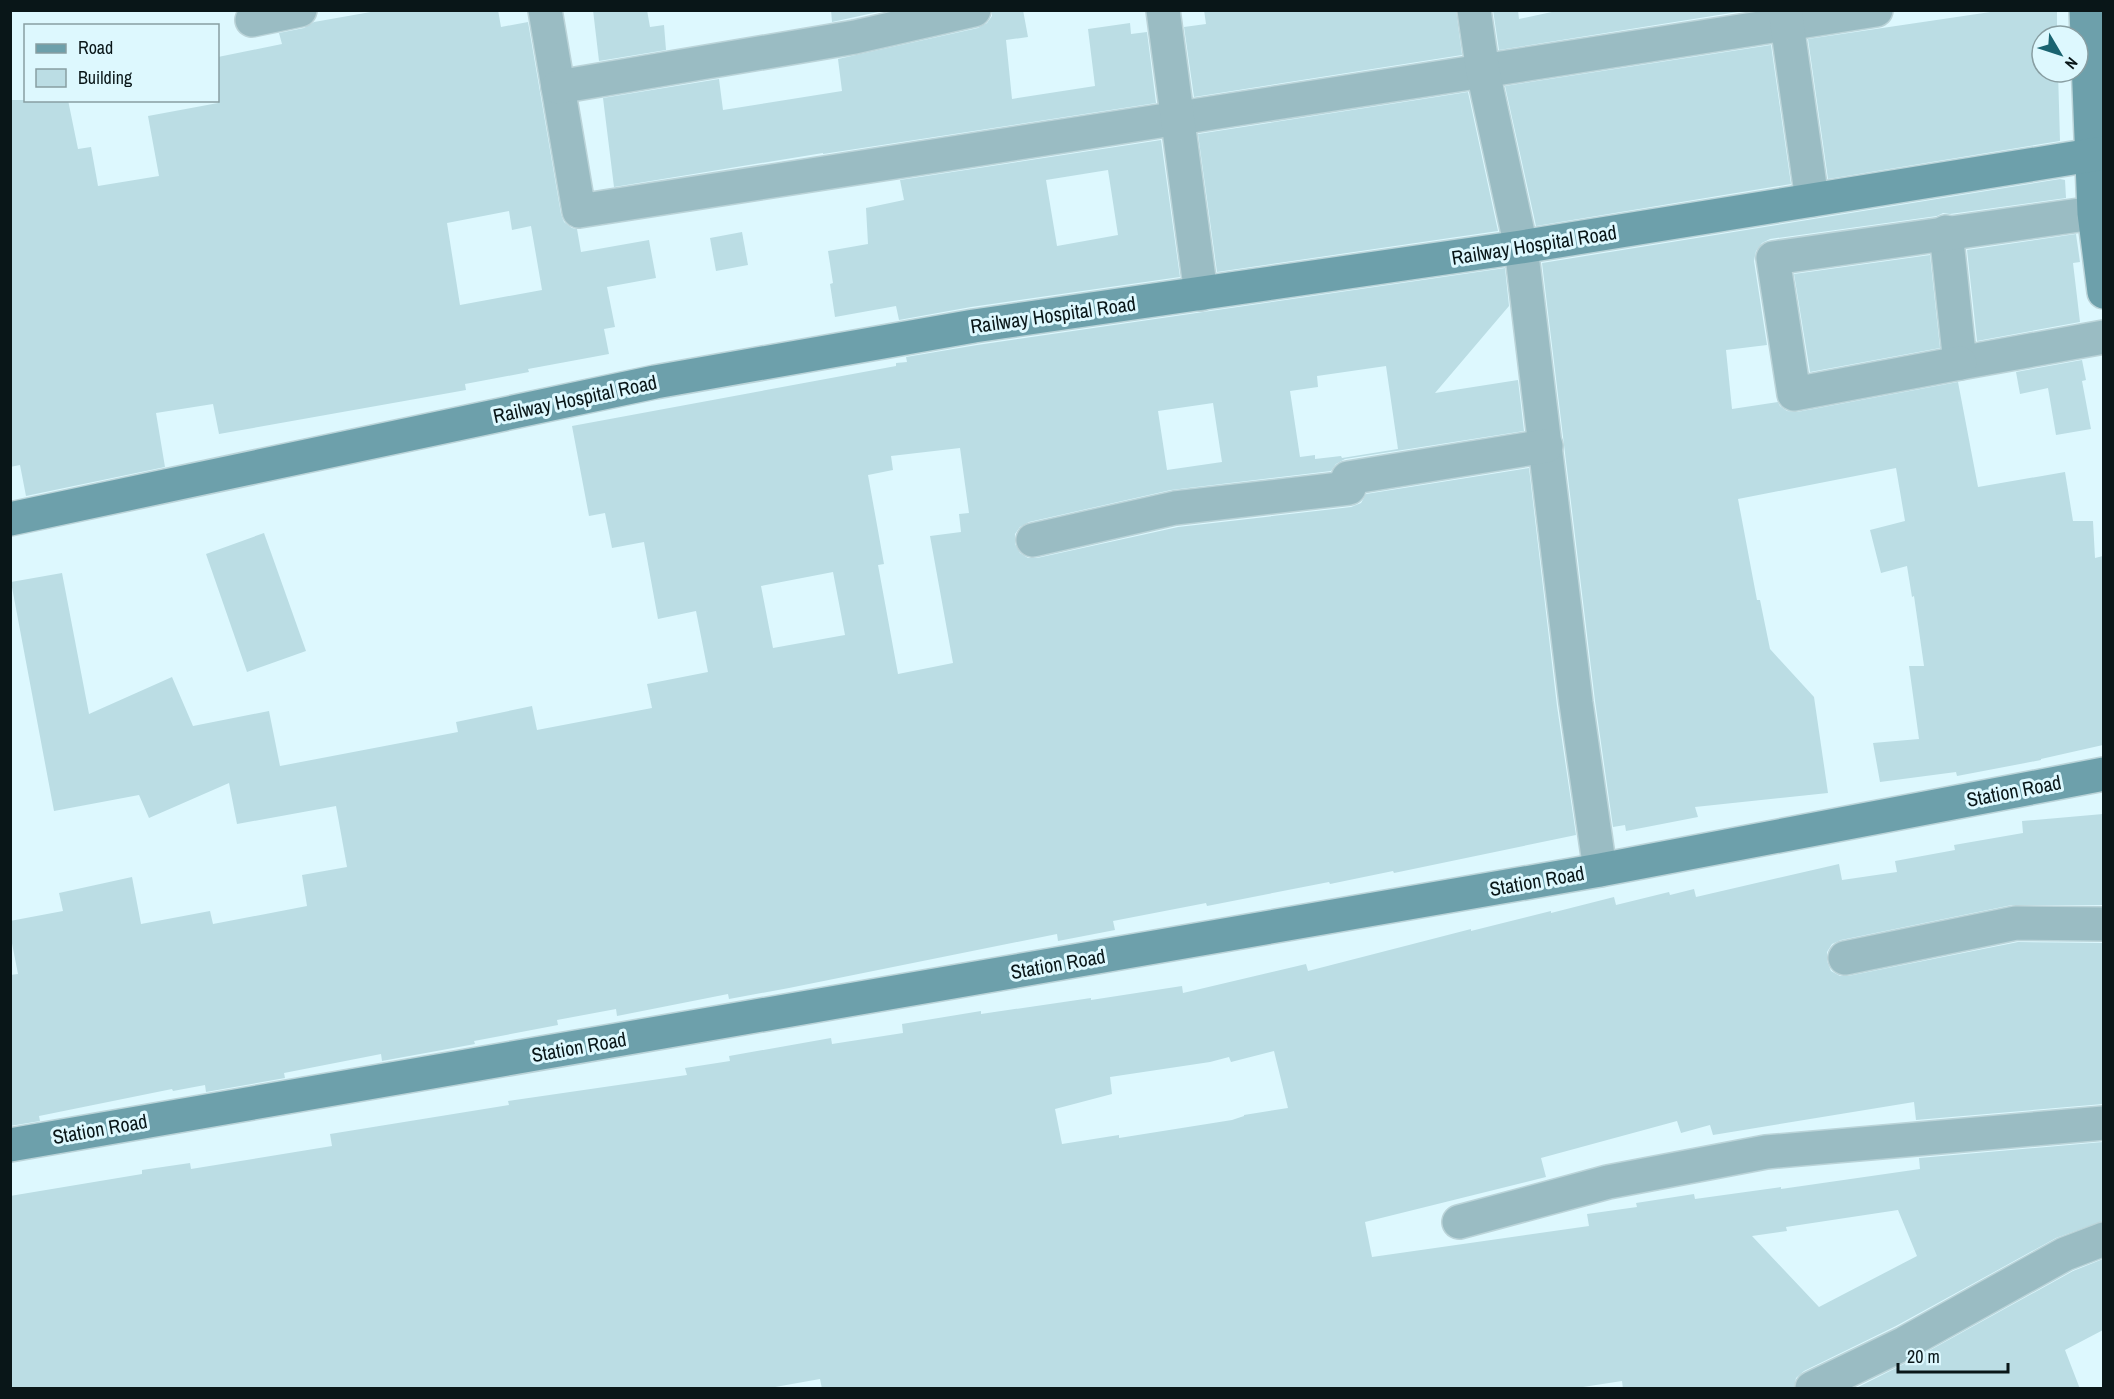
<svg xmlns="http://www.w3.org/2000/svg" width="2114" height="1399" font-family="'Archivo Narrow',sans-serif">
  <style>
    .building { fill: #bbdde4; fill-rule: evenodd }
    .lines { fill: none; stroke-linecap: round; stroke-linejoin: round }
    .street-casing { stroke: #bbd4d9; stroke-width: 36 }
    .secondary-casing { stroke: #bbd4d9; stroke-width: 36 }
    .street { stroke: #9abcc3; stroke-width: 33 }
    .secondary { stroke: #6da0ab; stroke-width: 33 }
    .labels { text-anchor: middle; stroke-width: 6; stroke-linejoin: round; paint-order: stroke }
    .street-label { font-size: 20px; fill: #091618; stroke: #ddf8fe }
  </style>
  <rect width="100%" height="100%" fill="#ddf8fe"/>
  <g class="building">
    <path d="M 382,10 L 498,10 L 501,27 L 528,22 L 561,214 L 564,222 L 572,228 L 577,229 L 581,252 L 649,240 L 656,278 L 607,287 L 615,327 L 604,329 L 609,354 L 528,369 L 529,372 L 465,384 L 466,390 L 219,434 L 213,404 L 156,413 L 165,467 L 26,496 L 20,465 L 10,467 L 10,100 L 68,100 L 78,149 L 91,147 L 98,186 L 159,176 L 148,116 L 218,103 L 218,57 L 282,44 L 279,33 L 304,28 L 314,22 ZM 509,211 L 512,230 L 531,226 L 542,290 L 460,305 L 447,223 Z"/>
    <path d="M 593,10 L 647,10 L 650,27 L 664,25 L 666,50 L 599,61 Z"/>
    <path d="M 831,10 L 887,10 L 832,22 Z"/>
    <path d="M 992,10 L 1023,10 L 1028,37 L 1006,40 L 1012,99 L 1095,86 L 1088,29 L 1130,23 L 1131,34 L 1147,32 L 1156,103 L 823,154 L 823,153 L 614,187 L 603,98 L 719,79 L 723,110 L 842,91 L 838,59 L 978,28 L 987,23 L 992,16 Z"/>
    <path d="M 1204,10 L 1456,10 L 1462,55 L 1194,97 L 1184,27 L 1206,24 Z"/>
    <path d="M 1493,10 L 1518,10 L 1519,19 L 1561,10 L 1750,10 L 1499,50 Z"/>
    <path d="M 2004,10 L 2057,10 L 2057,36 L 2042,36 L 2042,72 L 2058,72 L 2060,141 L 1828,179 L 1808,39 Z"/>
    <path d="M 1771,45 L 1791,184 L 1536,226 L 1505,86 Z"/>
    <path d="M 1468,92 L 1498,231 L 1217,272 L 1198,134 Z"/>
    <path d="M 1161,140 L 1180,277 L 971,307 L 899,320 L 896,306 L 835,317 L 830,284 L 833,283 L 828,251 L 868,244 L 866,208 L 904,200 L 900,180 ZM 1108,170 L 1118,235 L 1057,246 L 1046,180 Z"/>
    <path d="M 2060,179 L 2065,180 L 2066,198 L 1950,214 L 1943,213 L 1937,216 L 1770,239 L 1762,243 L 1756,251 L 1754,261 L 1767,345 L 1726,350 L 1732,409 L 1778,402 L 1780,406 L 1787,411 L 1797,412 L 1958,382 L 1978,487 L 2065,472 L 2073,521 L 2093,521 L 2095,558 L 2103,556 L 2103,745 L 2041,759 L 2041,760 L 1957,776 L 1956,772 L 1880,782 L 1873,743 L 1919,739 L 1909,666 L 1924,666 L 1914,596 L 1912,597 L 1907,566 L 1881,573 L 1870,530 L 1905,521 L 1896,468 L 1738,499 L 1757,600 L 1760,600 L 1770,649 L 1814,697 L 1828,793 L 1695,807 L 1698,817 L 1626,831 L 1625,825 L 1613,827 L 1595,701 L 1542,263 Z"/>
    <path d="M 742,232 L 748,265 L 716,271 L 710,238 Z"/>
    <path d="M 2076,234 L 2080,262 L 2073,263 L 2080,322 L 1977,341 L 1967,250 Z"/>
    <path d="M 1930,255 L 1940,348 L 1810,372 L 1794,274 Z"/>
    <path d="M 1505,268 L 1509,306 L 1435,393 L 1518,380 L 1524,431 L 1345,459 L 1336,464 L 1331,471 L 1171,490 L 1029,522 L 1020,527 L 1015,534 L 1015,544 L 1020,553 L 1028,558 L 1037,558 L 1178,527 L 1351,507 L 1361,503 L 1366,494 L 1529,468 L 1557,706 L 1576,835 L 1394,873 L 1393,871 L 1330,884 L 1329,882 L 1207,906 L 1206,903 L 1113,921 L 1115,930 L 1058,941 L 1057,934 L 789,988 L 729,999 L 728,994 L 617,1016 L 616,1009 L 557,1020 L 558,1025 L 474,1041 L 475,1044 L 382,1061 L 381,1054 L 284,1073 L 285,1078 L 206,1092 L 205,1085 L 173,1091 L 172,1089 L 39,1116 L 40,1121 L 10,1126 L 10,975 L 18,974 L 10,933 L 10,921 L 63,911 L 59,893 L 132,877 L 141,924 L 210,911 L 213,924 L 307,906 L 302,875 L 347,867 L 336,806 L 237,824 L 229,783 L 149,818 L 139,795 L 54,811 L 11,582 L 62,573 L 89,714 L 172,677 L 193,726 L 269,711 L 280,766 L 458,732 L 456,722 L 532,706 L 537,730 L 652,708 L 647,684 L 708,672 L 696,611 L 658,619 L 644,542 L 612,548 L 605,513 L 589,516 L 572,426 L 896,366 L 896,363 L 907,362 L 906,357 L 977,345 ZM 1386,366 L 1398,449 L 1342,458 L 1341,456 L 1315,459 L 1315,455 L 1300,457 L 1290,391 L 1318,387 L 1317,376 ZM 1213,403 L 1222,462 L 1167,470 L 1158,411 ZM 960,448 L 969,513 L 959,514 L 961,532 L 930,536 L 953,663 L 898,674 L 878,565 L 884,564 L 868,475 L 893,470 L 891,456 ZM 833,572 L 845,635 L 773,648 L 761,586 Z"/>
    <path d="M 2082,360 L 2086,380 L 2082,381 L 2091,429 L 2056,435 L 2048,388 L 2020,394 L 2016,372 Z"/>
    <path d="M 264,533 L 306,651 L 247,672 L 206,554 Z"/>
    <path d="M 2103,814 L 2103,905 L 2012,905 L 1841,940 L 1832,944 L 1827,952 L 1827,961 L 1831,971 L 1840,976 L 1848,976 L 2018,942 L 2103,943 L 2103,1104 L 1916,1120 L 1914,1102 L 1713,1135 L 1710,1125 L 1681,1133 L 1677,1121 L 1541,1158 L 1546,1177 L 1365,1222 L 1372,1257 L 1589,1226 L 1587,1214 L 1637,1207 L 1636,1203 L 1694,1194 L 1695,1199 L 1781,1187 L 1781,1189 L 1920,1169 L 1919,1158 L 2103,1142 L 2103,1221 L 2056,1238 L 1896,1326 L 1804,1371 L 1796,1378 L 1794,1389 L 1623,1389 L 1622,1381 L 1570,1389 L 822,1389 L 820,1379 L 764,1389 L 10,1389 L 10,1196 L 142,1174 L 142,1170 L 190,1163 L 191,1169 L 332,1146 L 330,1134 L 509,1105 L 508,1101 L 687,1075 L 685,1068 L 730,1061 L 729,1056 L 831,1038 L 832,1044 L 903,1033 L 902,1024 L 981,1011 L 981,1014 L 1091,998 L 1091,1000 L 1182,986 L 1183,993 L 1306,964 L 1308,971 L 1471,929 L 1471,931 L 1551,911 L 1551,913 L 1614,897 L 1616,905 L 1669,892 L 1670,895 L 1694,889 L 1696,897 L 1839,864 L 1842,880 L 1897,872 L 1895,861 L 1955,850 L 1954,845 L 2023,833 L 2022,821 ZM 1274,1051 L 1288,1108 L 1244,1115 L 1244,1116 L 1232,1120 L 1119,1138 L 1119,1135 L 1062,1144 L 1055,1109 L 1112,1094 L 1110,1077 L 1210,1062 L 1229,1057 L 1231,1062 ZM 1898,1210 L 1917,1256 L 1819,1307 L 1752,1236 L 1787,1231 L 1786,1227 Z"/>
    <path d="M 2103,1259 L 2103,1330 L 2065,1350 L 2080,1389 L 1854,1389 L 1914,1359 L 2073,1271 Z"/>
  </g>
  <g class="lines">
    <defs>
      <g id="street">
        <path d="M 545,10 L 579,211 L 1876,10"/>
        <path d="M 1163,10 L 1201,294"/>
        <path d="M 1474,10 L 1483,72 L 1521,247 L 1576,703 L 1600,870"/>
        <path d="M 1785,10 L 1812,200"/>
        <path d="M 252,20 L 300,10"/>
        <path d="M 558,87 L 855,37 L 974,10"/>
        <path d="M 1946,232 L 1960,363 L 2104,337"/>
        <path d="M 1960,363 L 1794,394 L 1773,258 L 2094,213"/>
        <path d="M 1033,540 L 1175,508 L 1349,488 L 1348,478 L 1546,446"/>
        <path d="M 1845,958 L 2016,923 L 2104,924"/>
        <path d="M 1459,1222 L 1608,1182 L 1766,1152 L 2104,1123"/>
        <path d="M 1812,1388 L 1905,1343 L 2065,1254 L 2104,1239"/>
      </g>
      <g id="secondary">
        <path d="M 2086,10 L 2094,213 L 2104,292"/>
        <path d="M 10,519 L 655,382 L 974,326 L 1521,247 L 2104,153"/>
        <path d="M 10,1145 L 1600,870 L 2104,774"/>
      </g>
    </defs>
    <use href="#street" class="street-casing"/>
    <use href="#secondary" class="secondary-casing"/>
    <use href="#street" class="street"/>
    <use href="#secondary" class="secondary"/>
  </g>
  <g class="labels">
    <g class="street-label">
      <text transform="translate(1534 245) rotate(-9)" y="7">Railway Hospital Road</text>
      <text transform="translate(1053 315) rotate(-8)" y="7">Railway Hospital Road</text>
      <text transform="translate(575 399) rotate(-12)" y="7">Railway Hospital Road</text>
      <text transform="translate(2014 791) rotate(-11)" y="7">Station Road</text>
      <text transform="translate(1537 881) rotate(-10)" y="7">Station Road</text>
      <text transform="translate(1058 964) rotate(-10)" y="7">Station Road</text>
      <text transform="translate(579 1047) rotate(-10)" y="7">Station Road</text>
      <text transform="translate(100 1129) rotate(-10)" y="7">Station Road</text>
    </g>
  </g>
  <rect width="2114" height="1399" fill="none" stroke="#091618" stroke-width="24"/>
  <rect x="24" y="24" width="195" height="78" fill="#ddf8fe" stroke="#889ea2" stroke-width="1.5"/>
  <rect x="36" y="44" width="30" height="9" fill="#6da0ab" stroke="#889ea2" stroke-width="1.5"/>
  <text x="78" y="54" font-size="18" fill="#091618">Road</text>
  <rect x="36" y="69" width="30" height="18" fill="#bbdde4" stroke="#889ea2" stroke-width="1.5"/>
  <text x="78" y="84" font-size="18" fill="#091618">Building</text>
  <g transform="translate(2060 54) rotate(129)"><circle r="28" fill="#ddf8fe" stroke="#889ea2" stroke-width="1.5"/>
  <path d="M0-4.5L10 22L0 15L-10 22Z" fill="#196370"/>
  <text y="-9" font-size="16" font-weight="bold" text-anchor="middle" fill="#091618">N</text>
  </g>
  <path d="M1898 1363v9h110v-9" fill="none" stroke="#091618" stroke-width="3"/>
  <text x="1907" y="1363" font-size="18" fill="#091618" stroke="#ddf8fe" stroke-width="4.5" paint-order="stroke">20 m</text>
</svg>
